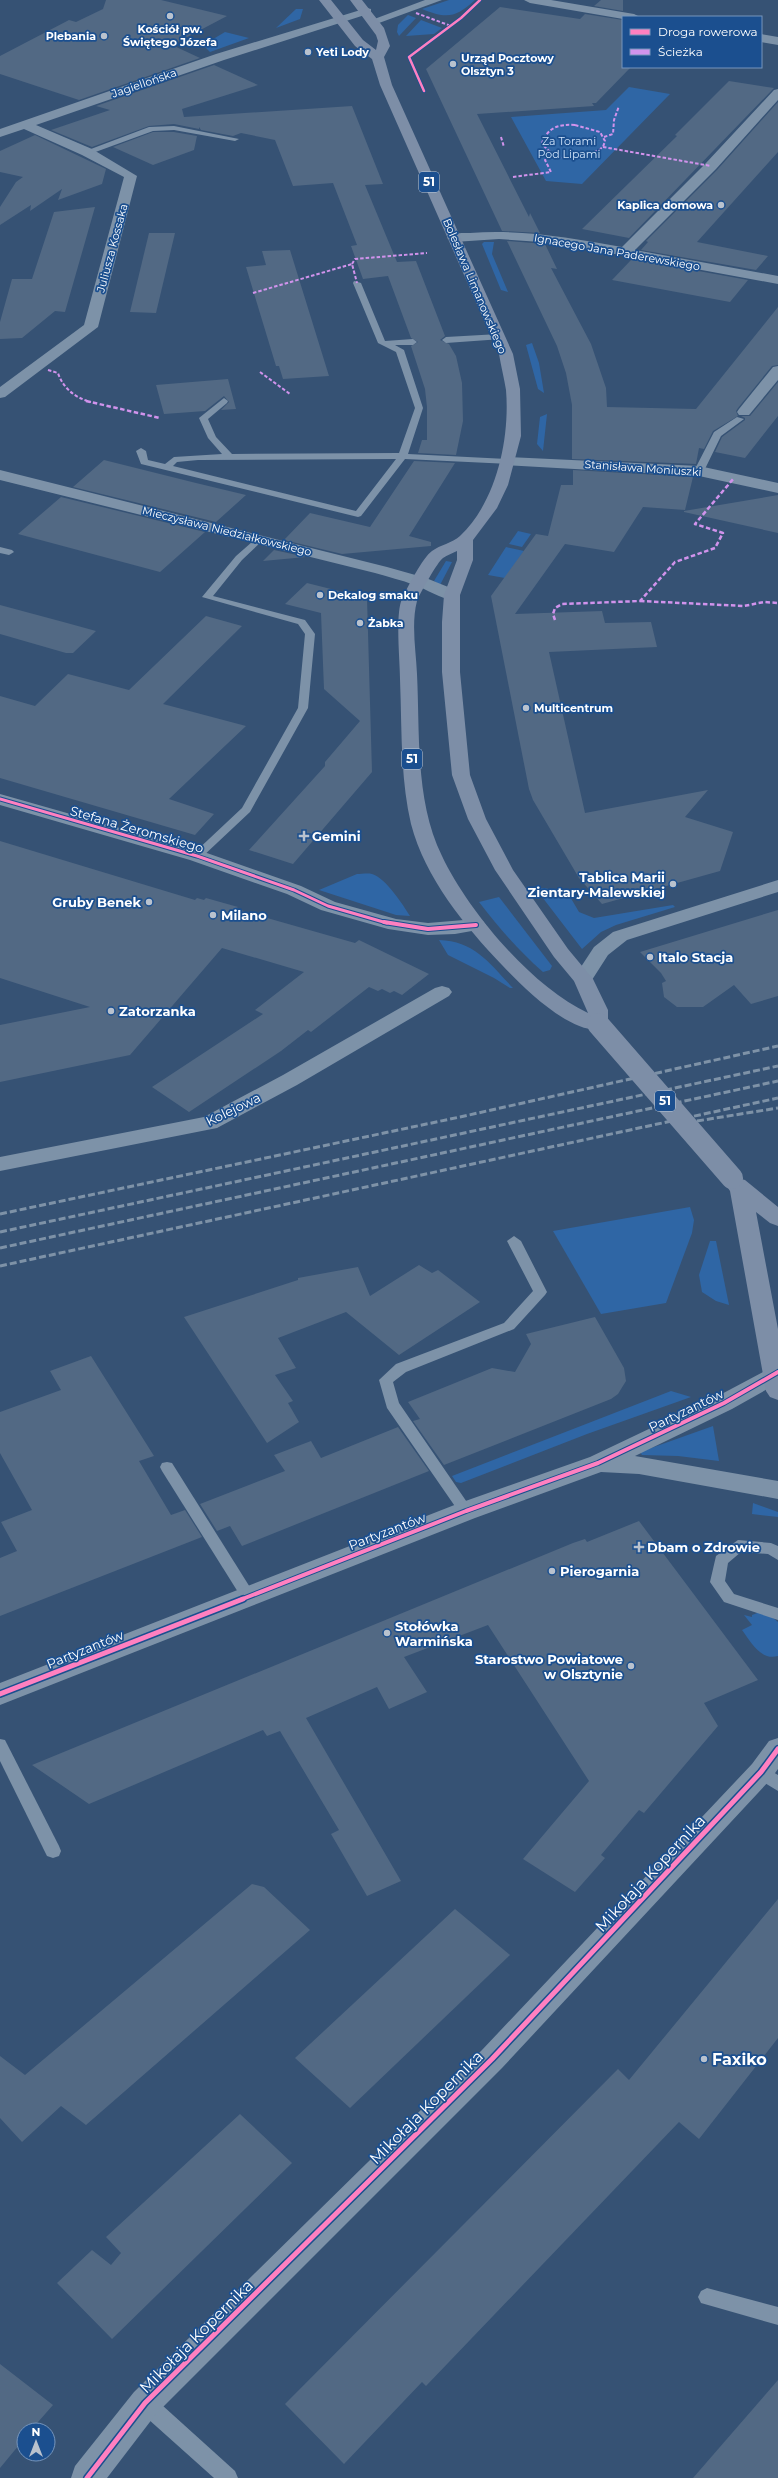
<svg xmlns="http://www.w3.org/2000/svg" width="778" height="2478" font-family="Montserrat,sans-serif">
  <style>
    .green { fill: #2f66a5 }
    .building { fill: #526984 }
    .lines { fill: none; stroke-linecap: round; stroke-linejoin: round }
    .service { fill: #7d92a8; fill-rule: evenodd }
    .minor { fill: #7d92a8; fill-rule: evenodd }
    .tertiary { fill: #7d92a8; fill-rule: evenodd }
    .primary { fill: #7d8ea7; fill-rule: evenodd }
    .rail { stroke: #7e92a7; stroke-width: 3; stroke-dasharray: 7 3; stroke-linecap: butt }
    .primary-bridge { stroke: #7d8ea7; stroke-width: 22 }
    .quiet-far1 { stroke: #d193ec; stroke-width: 2; stroke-dasharray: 3.5 2; stroke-linecap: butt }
    .quiet { stroke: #d193ec; stroke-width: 2.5; stroke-dasharray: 4.5 2.5; stroke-linecap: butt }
    .cycleway-far3-casing { stroke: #1b4f8f; stroke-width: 4 }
    .cycleway-far2-casing { stroke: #1b4f8f; stroke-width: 5 }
    .cycleway-far1-casing { stroke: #1b4f8f; stroke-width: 6 }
    .cycleway-casing { stroke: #1b4f8f; stroke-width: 8 }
    .cycleway-far3 { stroke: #ff80c0; stroke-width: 2.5 }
    .cycleway-far2 { stroke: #ff80c0; stroke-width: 3 }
    .cycleway-far1 { stroke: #ff80c0; stroke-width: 4 }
    .cycleway { stroke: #ff80c0; stroke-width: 5 }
    .poi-dot { fill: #b9c2ce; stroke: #1b4f8f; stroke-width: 1.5 }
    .labels { text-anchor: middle; stroke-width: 3.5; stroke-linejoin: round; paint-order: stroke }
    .far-poi-label { font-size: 11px; font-weight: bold; fill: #fff; stroke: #1b4f8f; text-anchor: start }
    .far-street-label { font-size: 11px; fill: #fff; stroke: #1b4f8f }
    .far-park-label { font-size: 11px; fill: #cfe3fa; stroke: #1b4f8f }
    .shield { fill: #1b4f8f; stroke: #bbcadd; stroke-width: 1 }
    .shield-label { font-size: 12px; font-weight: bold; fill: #fff }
    .street-label { font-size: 13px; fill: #fff; stroke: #1b4f8f }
    .poi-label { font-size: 13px; font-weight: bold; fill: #fff; stroke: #1b4f8f; text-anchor: start }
    .near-street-label { font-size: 16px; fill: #fff; stroke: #1b4f8f }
    .near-poi-label { font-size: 16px; font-weight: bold; fill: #fff; stroke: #1b4f8f; text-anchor: start }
  </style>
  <rect width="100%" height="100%" fill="#365274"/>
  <g class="green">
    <path d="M 449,0 L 475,0 C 455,18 447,19 422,9 Z"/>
    <path d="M 296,9 L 303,9 L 300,19 L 276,28 Z"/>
    <path d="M 408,15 L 416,18 L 399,36 L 397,32 L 398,25 Z"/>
    <path d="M 421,20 L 442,28 L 434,34 L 406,36 Z"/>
    <path d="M 225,32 L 249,38 L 210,52 L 203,45 Z"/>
    <path d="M 629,87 L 670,94 L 582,184 L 546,181 L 511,117 L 606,110 Z"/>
    <path d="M 484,242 L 494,242 L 492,254 L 508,292 L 501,290 L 482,244 Z"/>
    <path d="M 532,343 L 539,363 L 544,393 L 538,389 L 526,345 Z"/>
    <path d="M 547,414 L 543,451 L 537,444 L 540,417 Z"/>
    <path d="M 518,531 L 531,534 L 522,547 L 509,544 Z"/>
    <path d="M 506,547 L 524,551 L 505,578 L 488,575 Z"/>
    <path d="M 446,561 L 452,562 L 440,585 L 434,581 Z"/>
    <path d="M 357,874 C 361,874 368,873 372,874 C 386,878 403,905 410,916 L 396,915 L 319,890 Z"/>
    <path d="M 545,888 L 569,895 L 579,912 L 594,918 L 673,905 L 675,907 L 616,925 L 601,932 L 582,949 L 536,889 Z"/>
    <path d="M 499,897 L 552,966 L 550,970 L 543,972 C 519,951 499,928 479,902 Z"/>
    <path d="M 439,940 C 475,941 490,964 513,988 L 510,988 L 494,978 L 448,955 Z"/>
    <path d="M 690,1207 L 694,1220 L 692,1233 L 666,1303 L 601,1314 L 553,1231 Z"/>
    <path d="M 710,1241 L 716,1241 L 729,1305 L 716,1301 L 702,1292 L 699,1275 Z"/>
    <path d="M 671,1391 L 691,1397 L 587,1434 L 461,1483 L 456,1482 L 452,1476 Z"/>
    <path d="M 713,1426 L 719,1461 L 678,1456 L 642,1455 L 640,1452 Z"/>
    <path d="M 753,1503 L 778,1512 L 778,1517 L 752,1514 Z"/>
    <path d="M 760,1612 L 772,1617 L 778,1622 L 778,1656 C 761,1661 751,1642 742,1630 L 752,1625 L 744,1615 L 752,1617 L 752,1615 Z"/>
  </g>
  <g class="building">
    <path d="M 106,0 L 161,0 L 227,16 L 172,45 L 200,58 L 79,100 L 0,74 L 0,56 L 69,20 L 76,22 L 103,9 Z"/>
    <path d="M 601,0 L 623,0 L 623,11 L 594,6 Z"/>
    <path d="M 500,7 L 580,19 L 585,14 L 623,20 L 623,67 L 630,68 L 596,103 L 592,103 L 594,106 L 477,114 L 529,217 L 530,213 L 540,233 L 502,231 L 426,69 Z"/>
    <path d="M 214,65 L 258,85 L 182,109 L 184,117 L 352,106 L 383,184 L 365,185 L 397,262 L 416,261 L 445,336 L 440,340 L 449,344 L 456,356 L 462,383 L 463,421 L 456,455 L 418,453 L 422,440 L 427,440 L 427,407 L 425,389 L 411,346 L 418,342 L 411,338 L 388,276 L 363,279 L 351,246 L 357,245 L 333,183 L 293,186 L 275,140 L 241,133 L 233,136 L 201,130 L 199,127 L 199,129 L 174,124 L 149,126 L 92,147 L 51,130 L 110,110 L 96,106 Z"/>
    <path d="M 729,81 L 774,88 L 629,238 L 582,229 L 677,136 L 675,135 Z"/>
    <path d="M 778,102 L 778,152 L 697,242 L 768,256 L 756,270 L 641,250 L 648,242 L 646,241 L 717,170 Z"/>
    <path d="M 153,132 L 174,132 L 197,136 L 194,150 L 153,165 L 113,147 Z"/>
    <path d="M 35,135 L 106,169 L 102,184 L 58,200 L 62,189 L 30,211 L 31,205 L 0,225 L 0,207 L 16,182 L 23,177 L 0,172 L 0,151 Z"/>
    <path d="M 95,207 L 65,312 L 55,311 L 22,338 L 0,339 L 0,322 L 12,279 L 32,279 L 54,212 Z"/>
    <path d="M 149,233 L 175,233 L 156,313 L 130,312 Z"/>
    <path d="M 507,241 L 545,244 L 557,269 L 551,268 L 591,344 L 606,388 L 607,407 L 696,409 L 778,307 L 778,365 L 772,366 L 738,408 L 736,411 L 738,416 L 713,431 L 704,449 L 699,448 L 696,464 L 572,459 L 572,405 L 566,373 L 557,346 Z"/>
    <path d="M 290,250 L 329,376 L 283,379 L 279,366 L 276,366 L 246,267 L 266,265 L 262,251 Z"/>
    <path d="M 632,259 L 748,280 L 730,302 L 612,280 Z"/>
    <path d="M 228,379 L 236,409 L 221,410 L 229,402 L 224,396 L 205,411 L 164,414 L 156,385 Z"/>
    <path d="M 778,382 L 778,416 L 745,458 L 715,452 L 722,437 L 745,420 L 745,418 L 741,416 L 750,416 Z"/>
    <path d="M 104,460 L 196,483 L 246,495 L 216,522 L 73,487 Z"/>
    <path d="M 414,461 L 455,463 L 409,536 L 431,542 L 431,546 L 342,554 L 284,540 L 310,513 L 370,527 Z"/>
    <path d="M 573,470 L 693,477 L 685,510 L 643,507 L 614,552 L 565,544 L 515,614 L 602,611 L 605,623 L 651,622 L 657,647 L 549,652 L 585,813 L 708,790 L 685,817 L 733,832 L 720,871 L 602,904 L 579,878 L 533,800 L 529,789 L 491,596 L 536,534 L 548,536 L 561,485 L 573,485 Z"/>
    <path d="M 778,495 L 778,533 L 684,512 L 684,511 Z"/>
    <path d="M 61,497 L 205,532 L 160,572 L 18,534 Z"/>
    <path d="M 274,550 L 306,557 L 263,561 Z"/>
    <path d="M 307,583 L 367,598 L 372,772 L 293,864 L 249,850 L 325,766 L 325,762 L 360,721 L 324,689 L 321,613 L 285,604 Z"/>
    <path d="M 0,605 L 67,623 L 96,631 L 73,653 L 66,653 L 0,634 Z"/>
    <path d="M 206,616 L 242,626 L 163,704 L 246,726 L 169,799 L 214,814 L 195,835 L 0,778 L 0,696 L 35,706 L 68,674 L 129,690 Z"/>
    <path d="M 0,841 L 195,900 L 197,898 L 204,900 L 206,898 L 238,907 L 236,908 L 246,912 L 355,943 L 359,940 L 429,974 L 402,995 L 394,991 L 390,993 L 382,989 L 378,991 L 369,987 L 311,1032 L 308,1030 L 281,1051 L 189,1112 L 152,1087 L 263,1014 L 255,1010 L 304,972 L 222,948 L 130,1055 L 0,1082 L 0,1025 L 90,1007 L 0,978 Z"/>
    <path d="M 778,910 L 778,996 L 751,1004 L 734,985 L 703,1007 L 677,1007 L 664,997 L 662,983 L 666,981 L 661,973 L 640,952 Z"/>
    <path d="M 419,1265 L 432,1273 L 438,1270 L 480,1302 L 399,1355 L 346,1312 L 278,1338 L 296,1368 L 275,1375 L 293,1401 L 288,1403 L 299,1422 L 267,1443 L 184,1317 L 298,1280 L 298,1278 L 358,1267 L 370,1296 Z"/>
    <path d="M 595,1317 L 624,1368 L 626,1381 L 618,1394 L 611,1399 L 444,1465 L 413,1421 L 420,1419 L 408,1402 L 492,1368 L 515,1372 L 531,1344 L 526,1334 Z"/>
    <path d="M 91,1356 L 154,1456 L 139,1461 L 171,1515 L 185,1510 L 202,1537 L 0,1616 L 0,1558 L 17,1551 L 1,1522 L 32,1510 L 0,1453 L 0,1412 L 61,1390 L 50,1371 Z"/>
    <path d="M 398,1427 L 429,1471 L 242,1546 L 230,1526 L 217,1531 L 200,1504 L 285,1471 L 274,1455 L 311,1441 L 321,1458 Z"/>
    <path d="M 639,1521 L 758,1680 L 704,1703 L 718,1726 L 644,1813 L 639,1810 L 601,1855 L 605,1858 L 575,1892 L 523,1859 L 589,1781 L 488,1625 L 404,1657 L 427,1692 L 389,1709 L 377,1687 L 306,1718 L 401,1881 L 367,1896 L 331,1834 L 339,1830 L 280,1731 L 267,1736 L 263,1730 L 89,1804 L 32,1765 L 573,1543 L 585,1539 L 587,1542 Z"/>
    <path d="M 252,1884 L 264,1887 L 310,1930 L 86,2125 L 61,2106 L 22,2142 L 0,2118 L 0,2056 L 25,2075 Z"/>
    <path d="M 778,1899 L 778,2038 L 699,2139 L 679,2122 L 426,2386 L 422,2382 L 344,2464 L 285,2404 L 618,2069 L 629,2080 Z"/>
    <path d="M 455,1909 L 510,1955 L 350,2108 L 295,2058 Z"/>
    <path d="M 240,2114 L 292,2163 L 112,2339 L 57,2283 L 92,2250 L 111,2265 L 121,2253 L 106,2237 Z"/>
    <path d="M 0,2364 L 53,2405 L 31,2430 L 24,2430 L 24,2439 L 0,2468 Z"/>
    <path d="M 778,2380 L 778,2478 L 693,2478 Z"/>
  </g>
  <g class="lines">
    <g class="service">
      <path d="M 174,126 L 239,139 L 235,141 L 174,130 L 153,131 L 90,154 L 83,152 L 149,127 Z"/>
      <path d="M 354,281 L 361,283 L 385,341 L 413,339 L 417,342 L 413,345 L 395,345 L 404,350 L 423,408 L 408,454 L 507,459 L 512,462 L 510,464 L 405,459 L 361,516 L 358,517 L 141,464 L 136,451 L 141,448 L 146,451 L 148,460 L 165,464 L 174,457 L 222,454 L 208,438 L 199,418 L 224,398 L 228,401 L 227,403 L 208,419 L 216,437 L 232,454 L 399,453 L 415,408 L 396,352 L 378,343 L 353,283 ZM 396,459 L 356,511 L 173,466 L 177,462 L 198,460 Z"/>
      <path d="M 499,334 L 502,335 L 502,339 L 446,343 L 442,340 L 446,337 Z"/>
      <path d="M 737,417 L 744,419 L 721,436 L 704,471 L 696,473 L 694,471 L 714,432 Z"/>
      <path d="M 259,536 L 262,537 L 262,541 L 242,560 L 213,596 L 305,620 L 315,634 L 308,708 L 250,812 L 201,858 L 193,858 L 193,854 L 242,808 L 298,708 L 305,634 L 298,624 L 202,597 L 236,556 Z"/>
      <path d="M 0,547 L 12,550 L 14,552 L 9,555 L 0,553 Z"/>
      <path d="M 514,1236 L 521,1241 L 547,1292 L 545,1295 L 514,1329 L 406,1372 L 393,1382 L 399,1403 L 473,1511 L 471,1515 L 461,1515 L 387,1408 L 379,1380 L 396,1364 L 504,1323 L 533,1291 L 507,1241 Z"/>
      <path d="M 167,1462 L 172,1463 L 253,1592 L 255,1596 L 253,1600 L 248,1602 L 243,1600 L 162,1471 L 160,1467 L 162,1463 Z"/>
      <path d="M 738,1540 L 771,1543 L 778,1546 L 778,1560 L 768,1554 L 741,1552 L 728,1563 L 725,1581 L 734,1594 L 778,1608 L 778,1620 L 724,1602 L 710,1582 L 716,1556 Z"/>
      <path d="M 0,1739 L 5,1740 L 59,1846 L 61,1851 L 59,1856 L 53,1858 L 47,1856 L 0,1761 Z"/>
      <path d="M 761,1765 L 778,1775 L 778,1791 L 755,1777 L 753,1772 L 755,1767 Z"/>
      <path d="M 707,2288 L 778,2307 L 778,2325 L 701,2303 L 698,2297 L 701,2291 Z"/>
      <path d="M 145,2394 L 152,2396 L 235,2471 L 238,2478 L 214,2478 L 138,2410 L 136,2403 L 138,2396 Z"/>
    </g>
    <g class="minor">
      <path d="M 524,0 L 551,0 L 634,14 L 640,17 L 623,19 L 530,3 Z"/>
      <path d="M 367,8 L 371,9 L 371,13 L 224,60 L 36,125 L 92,149 L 137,176 L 98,327 L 5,397 L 0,398 L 0,387 L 84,325 L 124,177 L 82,155 L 24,129 L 0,137 L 0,129 L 216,54 Z"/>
      <path d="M 761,34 L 778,37 L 778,45 L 761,42 Z"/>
      <path d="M 778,89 L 778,100 L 716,169 L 635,250 L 778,276 L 778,284 L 555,243 L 499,239 L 454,242 L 447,238 C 452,232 463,233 470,233 C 522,229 571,238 622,247 L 706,163 L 774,90 Z"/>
      <path d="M 778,366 L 778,380 L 749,415 L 739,415 L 737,412 L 739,409 L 773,367 Z"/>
      <path d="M 507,457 L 699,466 L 778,483 L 778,493 L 699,476 L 502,465 L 499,462 Z"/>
      <path d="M 0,470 L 387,567 L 426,578 L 458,591 L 460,595 L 458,599 C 443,602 428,589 414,585 C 402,580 388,577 375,573 L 0,480 Z"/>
      <path d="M 0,794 L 204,852 L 301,886 L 335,902 L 396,919 L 428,923 L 476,919 L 483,921 L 486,925 L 483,929 L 455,934 L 428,935 L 388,929 L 321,910 L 287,894 L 190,860 L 0,805 Z"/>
      <path d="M 778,880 L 778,892 L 627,940 L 608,955 L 590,983 L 583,985 L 576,983 L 573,979 L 594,947 L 613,932 Z"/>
      <path d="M 442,986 L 449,988 L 452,992 L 449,996 L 297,1085 L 217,1128 L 0,1171 L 0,1157 L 204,1117 L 283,1075 L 435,988 Z"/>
      <path d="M 778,1738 L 778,1769 L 770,1780 L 502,2068 L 156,2414 L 107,2478 L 71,2478 L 75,2466 L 134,2392 L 482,2050 L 752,1764 L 769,1741 Z"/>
    </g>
    <g class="tertiary">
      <path d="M 425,0 L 442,0 L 379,23 L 375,24 L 369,21 Z"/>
      <path d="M 778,1364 L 778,1383 L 732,1409 L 635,1456 L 778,1481 L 778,1499 L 639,1474 L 601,1472 L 475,1518 L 0,1705 L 0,1683 L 457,1504 L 590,1457 L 716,1397 Z"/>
    </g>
    <g class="primary">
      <path d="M 319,0 L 331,0 L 363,40 L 376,50 L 378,41 L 376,35 L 350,0 L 362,0 L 384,28 L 390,46 L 384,57 L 392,85 L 513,354 L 520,389 L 521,436 L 508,485 L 497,508 L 473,540 L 473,560 L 460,595 L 460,672 L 470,775 L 486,819 L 513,870 L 568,949 L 593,979 L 608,1010 L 608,1024 L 605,1029 C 572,1037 523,987 502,965 C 465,926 425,878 411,824 C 400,777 402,727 400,679 C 400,661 395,614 402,599 C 407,588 423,557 432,551 C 440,545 452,543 460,536 C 497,501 510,438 506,390 C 504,378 501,366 499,354 L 380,85 L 372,59 L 355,46 ZM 457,551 L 457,560 L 444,595 L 442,622 L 442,672 L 452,775 L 468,819 L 495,870 L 554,957 L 574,981 L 588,1013 C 532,987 468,911 442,856 C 415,801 420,734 417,674 C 416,651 411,624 417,601 C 419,595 438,561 443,558 C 447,555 453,553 457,551 Z"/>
      <path d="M 737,1178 L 745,1180 L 778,1207 L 778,1226 L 770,1223 L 756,1212 L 778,1329 L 778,1400 L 770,1397 L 766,1391 L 730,1191 L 726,1185 L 729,1180 Z"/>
    </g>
    <g class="rail">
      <path d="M 697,1121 L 778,1108"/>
      <path d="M 0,1214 L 460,1117 L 778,1046"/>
      <path d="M 0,1232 L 778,1066"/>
      <path d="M 0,1248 L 778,1081"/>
      <path d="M 0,1266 L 778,1098"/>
    </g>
    <path class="primary-bridge" d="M 598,1024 L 732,1178"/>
    <g class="quiet-far1">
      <path d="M 416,13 L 451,26"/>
      <path d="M 575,125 L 600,132 L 605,141 L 603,147 C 583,160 557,165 542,143 C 548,127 559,124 575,125 Z"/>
      <path d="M 501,137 L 504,147"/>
      <path d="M 604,137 L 613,134 L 614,120 L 619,106"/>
      <path d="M 603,147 L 711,166"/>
      <path d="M 513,177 L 551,172 L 545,160 L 551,155"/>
      <path d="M 352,264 L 355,259 L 427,253"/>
      <path d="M 253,293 L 352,264 L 357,283"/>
      <path d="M 48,370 L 58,373 C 63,388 75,398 91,402"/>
      <path d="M 260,372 L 290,394"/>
    </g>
    <g class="quiet">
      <path d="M 86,401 L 160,418"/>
      <path d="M 640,601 L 744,606 L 764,602 L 778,603"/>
      <path d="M 555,620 L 553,614 L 555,608 L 562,604 L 640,601 L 675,562 L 715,548 L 723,533 L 695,524 L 734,478"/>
    </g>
    <defs>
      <path id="cycleway-far3" d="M 424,91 L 409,57 L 461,18 L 480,0"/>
      <path id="cycleway-far2" d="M 0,799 L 197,856 L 294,890 L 328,906 L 387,923"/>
      <g id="cycleway-far1">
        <path d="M 384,922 L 428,929 L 476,925"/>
        <path d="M 240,1600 L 466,1511 L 598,1463 L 724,1403 L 778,1372"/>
      </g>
      <g id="cycleway">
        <path d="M 0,1694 L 243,1599"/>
        <path d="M 87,2478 L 145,2403 L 492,2059 L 761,1772 L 778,1749"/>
      </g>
    </defs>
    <use href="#cycleway-far3" class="cycleway-far3-casing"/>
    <use href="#cycleway-far2" class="cycleway-far2-casing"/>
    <use href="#cycleway-far1" class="cycleway-far1-casing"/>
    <use href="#cycleway" class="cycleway-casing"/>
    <use href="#cycleway-far3" class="cycleway-far3"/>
    <use href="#cycleway-far2" class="cycleway-far2"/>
    <use href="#cycleway-far1" class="cycleway-far1"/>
    <use href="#cycleway" class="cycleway"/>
  </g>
  <g class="poi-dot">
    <circle cx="170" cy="16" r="4"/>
    <circle cx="104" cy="36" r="4"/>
    <circle cx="308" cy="52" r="4"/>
    <circle cx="453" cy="64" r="4"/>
    <circle cx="721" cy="205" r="4"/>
    <circle cx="320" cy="595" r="4"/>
    <circle cx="360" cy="623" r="4"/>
    <circle cx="526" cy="708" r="4"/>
    <path d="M302 830h4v4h4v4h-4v4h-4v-4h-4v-4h4z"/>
    <circle cx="673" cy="884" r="4"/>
    <circle cx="149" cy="902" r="4"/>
    <circle cx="213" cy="915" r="4"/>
    <circle cx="650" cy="957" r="4"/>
    <circle cx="111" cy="1011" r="4"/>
    <path d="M637 1541h4v4h4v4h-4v4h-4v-4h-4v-4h4z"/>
    <circle cx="552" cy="1571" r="4"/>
    <circle cx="387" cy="1633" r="4"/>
    <circle cx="631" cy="1666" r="4"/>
    <circle cx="704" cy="2059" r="4"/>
  </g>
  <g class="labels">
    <g class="far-poi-label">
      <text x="170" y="33" text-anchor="middle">Kościół pw.<tspan x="170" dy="13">Świętego Józefa</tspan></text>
      <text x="96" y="40" text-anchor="end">Plebania</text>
      <text x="316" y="56">Yeti Lody</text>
      <text x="461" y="62">Urząd Pocztowy<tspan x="461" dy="13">Olsztyn 3</tspan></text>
      <text x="713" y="209" text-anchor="end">Kaplica domowa</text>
      <text x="328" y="599">Dekalog smaku</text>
      <text x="368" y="627">Żabka</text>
      <text x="534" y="712">Multicentrum</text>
    </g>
    <g class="far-street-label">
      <text transform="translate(144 83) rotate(-19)" y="4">Jagiellońska</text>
      <text transform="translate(112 248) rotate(-75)" y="4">Juliusza Kossaka</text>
      <text transform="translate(617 252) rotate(10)" y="4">Ignacego Jana Paderewskiego</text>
      <text transform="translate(475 286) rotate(67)" y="4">Bolesława Limanowskiego</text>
      <text transform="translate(643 468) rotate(4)" y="4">Stanisława Moniuszki</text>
      <text transform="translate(227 531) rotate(14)" y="4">Mieczysława Niedziałkowskiego</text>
    </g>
    <g class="far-park-label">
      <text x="569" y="145">Za Torami<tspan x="569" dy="13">Pod Lipami</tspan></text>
    </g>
    <g class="shield">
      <rect x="419" y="172" width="20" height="20" rx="3"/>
      <rect x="402" y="749" width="20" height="20" rx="3"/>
      <rect x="655" y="1091" width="20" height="20" rx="3"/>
    </g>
    <g class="shield-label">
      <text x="429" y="186">51</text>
      <text x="412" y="763">51</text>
      <text x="665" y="1105">51</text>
    </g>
    <g class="street-label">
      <text transform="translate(137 829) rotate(16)" y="5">Stefana Żeromskiego</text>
      <text transform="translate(233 1109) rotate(-26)" y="5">Kolejowa</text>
      <text transform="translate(686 1410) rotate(-26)" y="5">Partyzantów</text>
      <text transform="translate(387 1531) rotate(-21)" y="5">Partyzantów</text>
      <text transform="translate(85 1649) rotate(-22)" y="5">Partyzantów</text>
    </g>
    <g class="poi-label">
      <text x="312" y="841">Gemini</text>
      <text x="665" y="882" text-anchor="end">Tablica Marii<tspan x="665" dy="15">Zientary-Malewskiej</tspan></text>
      <text x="141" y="907" text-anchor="end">Gruby Benek</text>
      <text x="221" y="920">Milano</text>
      <text x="658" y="962">Italo Stacja</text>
      <text x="119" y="1016">Zatorzanka</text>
      <text x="647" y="1552">Dbam o Zdrowie</text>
      <text x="560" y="1576">Pierogarnia</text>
      <text x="395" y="1631">Stołówka<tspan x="395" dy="15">Warmińska</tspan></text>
      <text x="623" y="1664" text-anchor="end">Starostwo Powiatowe<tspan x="623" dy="15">w Olsztynie</tspan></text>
    </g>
    <g class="near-street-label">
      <text transform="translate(650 1873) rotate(-47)" y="6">Mikołaja Kopernika</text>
      <text transform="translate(426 2107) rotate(-45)" y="6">Mikołaja Kopernika</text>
      <text transform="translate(196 2336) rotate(-45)" y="6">Mikołaja Kopernika</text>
    </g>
    <g class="near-poi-label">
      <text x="712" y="2065">Faxiko</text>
    </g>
  </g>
  <rect x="622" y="16" width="140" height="52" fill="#1b4f8f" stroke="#7695bc"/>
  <rect x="630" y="29" width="20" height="6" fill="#ff80c0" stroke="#7695bc"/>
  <text x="658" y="36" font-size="12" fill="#ffffff">Droga rowerowa</text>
  <rect x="630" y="49" width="20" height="6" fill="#d193ec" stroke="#7695bc"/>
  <text x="658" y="56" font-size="12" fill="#ffffff">Ścieżka</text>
  <g transform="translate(36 2442)"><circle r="19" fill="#1b4f8f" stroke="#7695bc"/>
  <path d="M0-3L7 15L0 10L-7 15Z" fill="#b9c2ce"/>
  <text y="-6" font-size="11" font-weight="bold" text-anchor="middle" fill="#ffffff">N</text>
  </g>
</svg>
